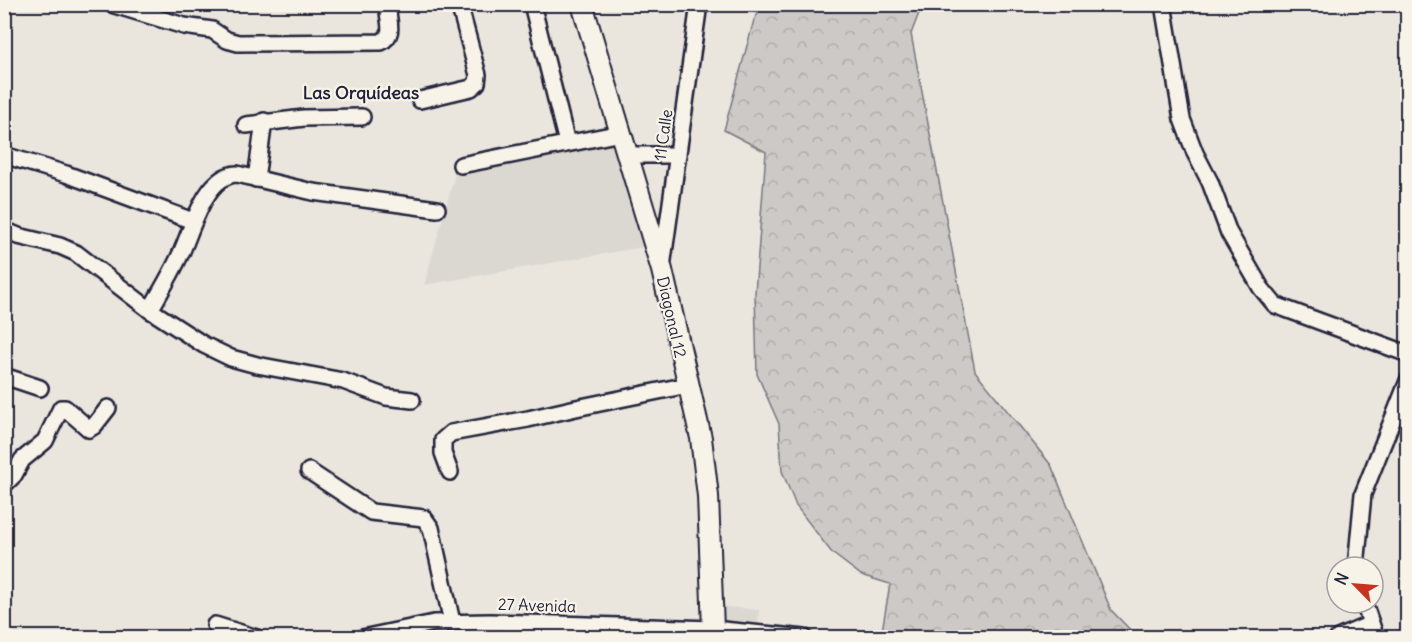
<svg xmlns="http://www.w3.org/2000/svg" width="1412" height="642" font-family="Delius,sans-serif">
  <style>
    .built { fill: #dbd8d2 }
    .forest { fill: url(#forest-crowns); stroke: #787680; stroke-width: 1.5 }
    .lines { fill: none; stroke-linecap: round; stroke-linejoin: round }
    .minor-casing { stroke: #22223b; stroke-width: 20 }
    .major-casing { stroke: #22223b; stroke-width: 24 }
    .minor { stroke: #f7f3e8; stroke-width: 15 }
    .major { stroke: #f7f3e8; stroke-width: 20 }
    .labels { text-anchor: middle; stroke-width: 4.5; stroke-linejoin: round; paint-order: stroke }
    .street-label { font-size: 16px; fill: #22223b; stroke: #f7f3e8 }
    .neighbourhood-label { font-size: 18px; font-weight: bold; fill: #22223b; stroke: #f7f3e8 }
  </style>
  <defs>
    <pattern id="forest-crowns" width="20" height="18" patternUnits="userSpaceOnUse" patternTransform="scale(1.5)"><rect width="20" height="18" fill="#cdc9c6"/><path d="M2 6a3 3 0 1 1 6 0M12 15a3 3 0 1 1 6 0" fill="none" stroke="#b0acab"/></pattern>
  </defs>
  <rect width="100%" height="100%" fill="#eae6de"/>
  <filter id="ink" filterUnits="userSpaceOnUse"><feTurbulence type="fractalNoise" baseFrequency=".0167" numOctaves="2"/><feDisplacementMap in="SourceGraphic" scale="12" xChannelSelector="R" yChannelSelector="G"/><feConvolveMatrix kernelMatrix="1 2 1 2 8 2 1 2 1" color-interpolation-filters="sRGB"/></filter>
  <g filter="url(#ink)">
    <g class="built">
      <path d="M 614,138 L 649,246 L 424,285 L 456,171 Z"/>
      <path d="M 719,606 L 759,610 L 758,627 L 719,623 Z"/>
    </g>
    <path class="forest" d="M 763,5 L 922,5 L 911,34 L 975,371 L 1051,465 L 1111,610 L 1137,637 L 881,637 L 890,584 L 861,575 L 832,553 L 796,506 L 782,471 L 779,424 L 757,374 L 755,293 L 766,152 L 724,130 L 754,20 Z"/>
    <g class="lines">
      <defs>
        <g id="minor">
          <path d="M 111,4 L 184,26 L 212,30 L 227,40 L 238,43 L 381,42 C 397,34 386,18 388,4"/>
          <path d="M 532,4 L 567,143"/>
          <path d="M 1163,4 L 1182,119 L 1195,153 L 1210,182 L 1229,233 L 1261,288 L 1275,305 L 1408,354"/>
          <path d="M 420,100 L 471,88 L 477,83 L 478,75 L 459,4"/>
          <path d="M 246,125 L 304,118 L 362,117"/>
          <path d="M 4,155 L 66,174 L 193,221"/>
          <path d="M 628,155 L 678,155"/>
          <path d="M 461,165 L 621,133"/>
          <path d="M 256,179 L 264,121"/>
          <path d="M 4,230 L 18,236 L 60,246 L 76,253 L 150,310 L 204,345 L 231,358 L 257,365 L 343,381 L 386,397 L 412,400"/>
          <path d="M 662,267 L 699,4"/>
          <path d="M 150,310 C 161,291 172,273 181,253 C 192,230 205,175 237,174 L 313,192 L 437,209"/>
          <path d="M 4,376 L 40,388"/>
          <path d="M 309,471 L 371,512 L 424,518 L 431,528 L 452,622"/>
          <path d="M 450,472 L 443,453 L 443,440 L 451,433 L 528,419 L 576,408 L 688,385"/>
          <path d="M 4,485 L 14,475 L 22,460 L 45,441 L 61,408 L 65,408 L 89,429 L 94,426 L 108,408"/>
          <path d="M 1356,567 L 1363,494 L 1408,381"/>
          <path d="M 1364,603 L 1376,638"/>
          <path d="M 215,625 L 257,638"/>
          <path d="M 362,638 L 434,623 L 490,622 L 713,629 L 805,638"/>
          <path d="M 1338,638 L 1371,624"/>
        </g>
        <path id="major" d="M 582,4 L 662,270 L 701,438 L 708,496 L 713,629 L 710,638"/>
      </defs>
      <use href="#minor" class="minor-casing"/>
      <use href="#major" class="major-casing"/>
      <use href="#minor" class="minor"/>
      <use href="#major" class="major"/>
    </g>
  </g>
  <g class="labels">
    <g class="street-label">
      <text transform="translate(663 135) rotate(-82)" y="6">11 Calle</text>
      <text transform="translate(672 317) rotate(77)" y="6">Diagonal 12</text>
      <text transform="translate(537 605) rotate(2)" y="6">27 Avenida</text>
    </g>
    <g class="neighbourhood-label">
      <text x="361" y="99">Las Orquídeas</text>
    </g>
  </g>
  <rect width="1412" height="642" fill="none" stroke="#f7f3e8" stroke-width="24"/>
  <rect x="12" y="12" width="1388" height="618" fill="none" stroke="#22223b" stroke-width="2" filter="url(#ink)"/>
  <g transform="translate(1355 585) rotate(295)"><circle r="28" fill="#f7f3e8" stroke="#a29fa3" stroke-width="1.5"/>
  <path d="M0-4.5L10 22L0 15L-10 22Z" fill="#c8321e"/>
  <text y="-9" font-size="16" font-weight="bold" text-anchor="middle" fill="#22223b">N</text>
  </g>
</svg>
